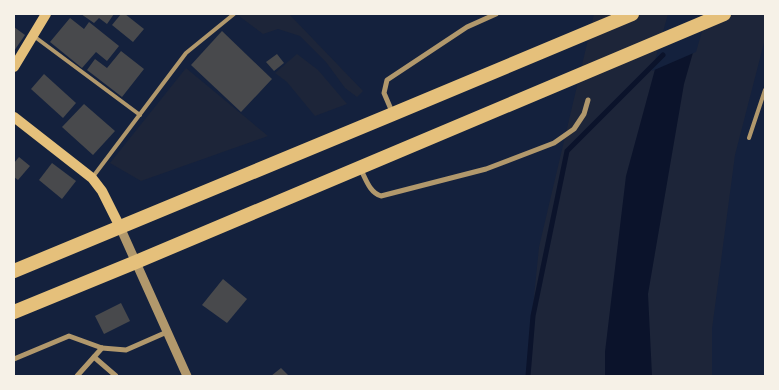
<svg xmlns="http://www.w3.org/2000/svg" width="779" height="390" font-family="'Open Sans',sans-serif">
  <style>
    .green { fill: #1d2539 }
    .water { fill: #0b132b }
    .pier { fill: #14213d }
    .lines { fill: none; stroke-linecap: round; stroke-linejoin: round }
    .stream { stroke: #0b132b; stroke-width: 5 }
    .building { fill: #48494c }
    .service { stroke: #b1986c; stroke-width: 4 }
    .minor { stroke: #b1986c; stroke-width: 5 }
    .tertiary { stroke: #b1986c; stroke-width: 9 }
    .secondary { stroke: #e5c07b; stroke-width: 10 }
    .trunk { stroke: #e5c07b; stroke-width: 14 }
  </style>
  <rect width="100%" height="100%" fill="#14213d"/>
  <g class="green">
    <path d="M 241,14 L 289,14 L 363,91 L 357,97 L 345,88 L 326,62 L 300,36 L 278,29 L 263,34 L 239,16 Z"/>
    <path d="M 594,14 L 765,14 L 765,39 L 735,155 L 712,329 L 712,376 L 526,376 L 539,247 Z"/>
    <path d="M 297,54 L 318,70 L 347,104 L 315,116 L 287,82 L 275,73 Z"/>
    <path d="M 186,68 L 268,136 L 141,181 L 110,163 Z"/>
  </g>
  <path class="water" d="M 670,14 L 704,14 L 684,84 L 648,294 L 652,376 L 605,376 L 605,352 L 626,176 Z"/>
  <path class="pier" d="M 668,14 L 707,14 L 696,52 L 652,71 Z"/>
  <g class="lines">
    <path class="stream" d="M 528,376 L 533,316 L 567,151 L 663,55"/>
  </g>
  <g class="building">
    <path d="M 81,14 L 114,14 L 107,24 L 99,18 L 94,23 Z"/>
    <path d="M 121,14 L 125,14 L 144,29 L 133,42 L 112,25 Z"/>
    <path d="M 70,18 L 84,29 L 89,22 L 119,46 L 107,61 L 96,52 L 82,68 L 50,42 Z"/>
    <path d="M 14,27 L 25,35 L 14,51 Z"/>
    <path d="M 222,31 L 272,79 L 241,112 L 191,65 Z"/>
    <path d="M 121,51 L 144,69 L 122,97 L 87,70 L 95,59 L 107,68 Z"/>
    <path d="M 277,54 L 284,63 L 274,71 L 266,62 Z"/>
    <path d="M 44,74 L 76,103 L 63,118 L 31,89 Z"/>
    <path d="M 84,104 L 115,131 L 93,155 L 62,127 Z"/>
    <path d="M 19,157 L 30,166 L 18,180 L 14,177 L 14,163 Z"/>
    <path d="M 52,163 L 76,181 L 62,199 L 39,180 Z"/>
    <path d="M 223,279 L 247,299 L 227,323 L 202,305 Z"/>
    <path d="M 121,303 L 130,321 L 104,334 L 95,316 Z"/>
    <path d="M 281,368 L 289,376 L 271,376 Z"/>
  </g>
  <g class="lines">
    <g class="service">
      <path d="M 35,37 L 140,115"/>
      <path d="M 749,138 L 765,90"/>
      <path d="M 92,178 L 186,53 L 234,14"/>
    </g>
    <g class="minor">
      <path d="M 393,114 L 384,93 L 387,80 L 467,27 L 496,14"/>
      <path d="M 360,168 C 366,179 369,192 381,196 L 486,169 L 554,143 L 574,129 L 584,114 L 588,100"/>
      <path d="M 94,357 L 116,376"/>
      <path d="M 14,359 L 69,336 L 102,348 L 126,350 L 167,332"/>
      <path d="M 77,376 L 102,348"/>
    </g>
    <path class="tertiary" d="M 120,227 L 187,376"/>
    <g class="secondary">
      <path d="M 14,67 L 46,14"/>
      <path d="M 14,117 L 92,178 L 102,191 L 120,227"/>
    </g>
    <g class="trunk">
      <path d="M 14,271 L 393,114 L 632,14"/>
      <path d="M 14,312 L 136,262 L 724,14"/>
    </g>
  </g>
  <rect width="779" height="390" fill="none" stroke="#f6f1e7" stroke-width="30"/>
</svg>
